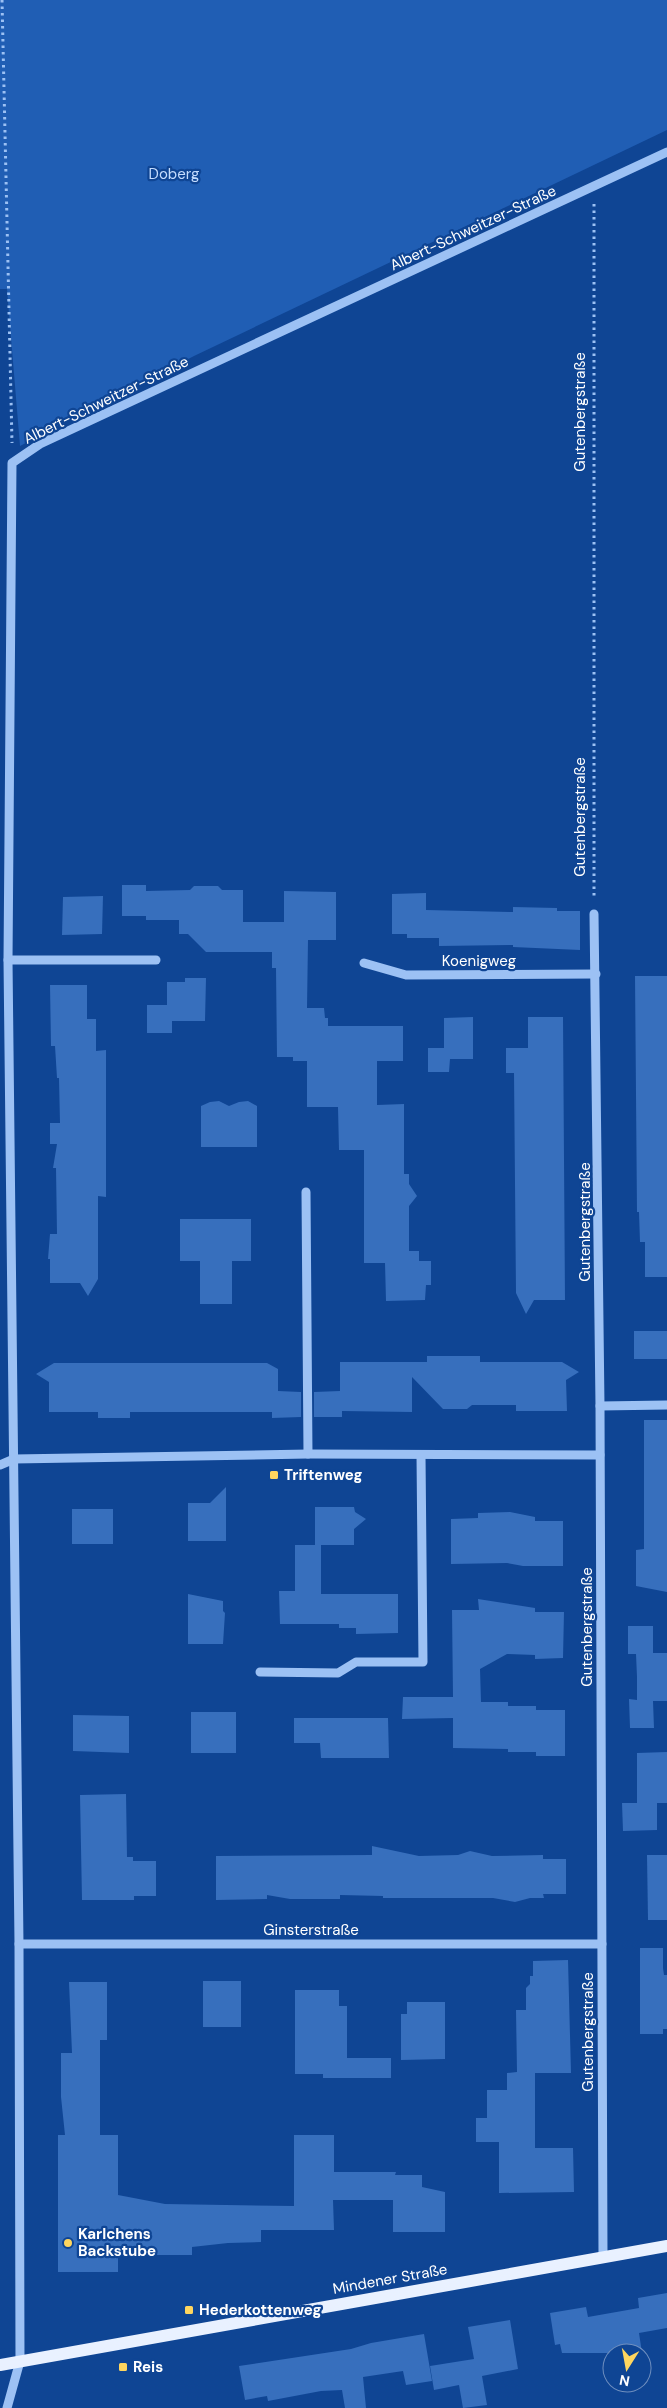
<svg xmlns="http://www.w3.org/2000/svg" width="667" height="2408" font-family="'DM Sans',sans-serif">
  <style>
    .green { fill: #205eb4 }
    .building { fill: #376fbd }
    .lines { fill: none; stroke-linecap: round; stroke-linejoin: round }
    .path { stroke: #9cc1f4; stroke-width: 3; stroke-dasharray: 2.5 4; stroke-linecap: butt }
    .minor { stroke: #9cc1f4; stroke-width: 9 }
    .major { stroke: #e9f1ff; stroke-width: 12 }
    .poi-dot { fill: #ffd65f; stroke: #0f4594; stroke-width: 2 }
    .labels { text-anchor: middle; stroke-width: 4.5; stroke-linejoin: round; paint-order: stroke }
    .park-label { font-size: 15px; fill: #c4dcfe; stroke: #0f4594 }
    .street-label { font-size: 15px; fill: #fff; stroke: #0f4594 }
    .poi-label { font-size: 15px; font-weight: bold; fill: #fff; stroke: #0f4594; text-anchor: start }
  </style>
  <rect width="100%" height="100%" fill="#0f4594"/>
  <path class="green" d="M 0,0 L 667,0 L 667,130 L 194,356 L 20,446 L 7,289 L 0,289 Z"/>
  <g class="building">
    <path d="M 122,885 L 146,885 L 146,891 L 190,890 L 194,886 L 218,886 L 222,890 L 243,890 L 243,922 L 284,922 L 284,891 L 336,892 L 336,940 L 308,940 L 307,1008 L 324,1008 L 325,1018 L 328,1018 L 328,1026 L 403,1026 L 403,1061 L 377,1061 L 377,1105 L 404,1104 L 404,1174 L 409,1174 L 409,1184 L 417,1196 L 409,1206 L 409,1251 L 419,1251 L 419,1261 L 431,1261 L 431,1285 L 426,1285 L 425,1300 L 386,1301 L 385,1263 L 364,1263 L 364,1150 L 339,1150 L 338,1107 L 307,1107 L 307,1061 L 293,1061 L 293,1057 L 277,1057 L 276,968 L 272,968 L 272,952 L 206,952 L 188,934 L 179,934 L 179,920 L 146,920 L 146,916 L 122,916 Z"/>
    <path d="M 426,893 L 426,910 L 513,912 L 513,907 L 557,908 L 557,911 L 580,911 L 580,950 L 513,947 L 513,945 L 439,946 L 439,938 L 407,938 L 407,934 L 392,934 L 392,894 Z"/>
    <path d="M 103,896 L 102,934 L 62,935 L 63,897 Z"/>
    <path d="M 635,976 L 667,976 L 667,1277 L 645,1277 L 645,1242 L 640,1242 L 639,1212 L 637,1212 Z"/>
    <path d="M 185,978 L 206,978 L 205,1021 L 172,1021 L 172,1033 L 147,1033 L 147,1005 L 167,1005 L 167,982 L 185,982 Z"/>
    <path d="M 50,985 L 87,985 L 87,1019 L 96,1019 L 96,1051 L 106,1050 L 106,1197 L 98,1196 L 98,1279 L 88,1296 L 80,1283 L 50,1283 L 50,1259 L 48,1259 L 50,1234 L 57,1234 L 56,1168 L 53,1168 L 57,1144 L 50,1144 L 50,1123 L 60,1123 L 59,1078 L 57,1078 L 55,1046 L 51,1046 Z"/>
    <path d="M 473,1017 L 473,1059 L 450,1059 L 449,1072 L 428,1072 L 428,1048 L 444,1048 L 444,1018 Z"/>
    <path d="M 528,1017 L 563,1017 L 565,1300 L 534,1300 L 526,1314 L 516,1293 L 514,1073 L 506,1073 L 506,1048 L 528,1048 Z"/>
    <path d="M 219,1101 L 229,1106 L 239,1102 L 248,1101 L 257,1106 L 257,1147 L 201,1147 L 201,1106 L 210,1102 Z"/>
    <path d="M 180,1219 L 251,1219 L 251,1261 L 232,1261 L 232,1304 L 200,1304 L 200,1261 L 180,1261 Z"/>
    <rect x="634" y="1331" width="33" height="28"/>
    <path d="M 427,1356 L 480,1356 L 480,1362 L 562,1362 L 579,1372 L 566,1380 L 567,1411 L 516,1411 L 516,1405 L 472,1405 L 467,1409 L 443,1409 L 412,1377 L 412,1412 L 342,1411 L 342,1417 L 314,1417 L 314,1392 L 340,1391 L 340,1362 L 427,1362 Z"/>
    <path d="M 54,1363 L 267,1363 L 278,1369 L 278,1391 L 301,1392 L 301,1417 L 272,1418 L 272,1412 L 130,1412 L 130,1418 L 98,1418 L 98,1412 L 49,1412 L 49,1382 L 36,1374 Z"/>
    <path d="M 644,1420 L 667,1420 L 667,1592 L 636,1586 L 636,1550 L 644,1549 Z"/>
    <path d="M 226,1487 L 226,1541 L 188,1541 L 188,1503 L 210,1503 Z"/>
    <path d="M 315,1507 L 354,1507 L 355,1512 L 366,1519 L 354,1529 L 354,1545 L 315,1545 Z"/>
    <rect x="72" y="1509" width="41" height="35"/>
    <path d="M 510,1512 L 535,1517 L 535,1521 L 563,1521 L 563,1566 L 523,1566 L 507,1563 L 451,1564 L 451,1519 L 478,1518 L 478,1513 Z"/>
    <path d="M 295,1545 L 321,1545 L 321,1594 L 398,1594 L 398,1633 L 356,1634 L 356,1628 L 339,1628 L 339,1624 L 280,1624 L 279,1591 L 295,1591 Z"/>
    <path d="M 188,1594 L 223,1601 L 223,1611 L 225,1613 L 223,1644 L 188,1644 Z"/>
    <path d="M 478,1599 L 535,1608 L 535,1612 L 564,1612 L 563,1658 L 535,1659 L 535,1655 L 507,1654 L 480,1669 L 481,1702 L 508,1702 L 508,1706 L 536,1706 L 536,1710 L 565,1710 L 565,1756 L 536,1756 L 536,1752 L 508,1752 L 508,1749 L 453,1748 L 453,1718 L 402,1719 L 403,1697 L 453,1697 L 452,1610 L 479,1610 Z"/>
    <path d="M 628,1626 L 653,1626 L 653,1653 L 667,1653 L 667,1701 L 653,1701 L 654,1728 L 630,1728 L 629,1699 L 637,1700 L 637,1677 L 636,1654 L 628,1654 Z"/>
    <rect x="191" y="1712" width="45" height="41"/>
    <path d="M 73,1715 L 129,1716 L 129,1753 L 73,1751 Z"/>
    <path d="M 294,1718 L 388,1718 L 389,1758 L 321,1758 L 320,1743 L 294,1743 Z"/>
    <path d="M 667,1752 L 667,1803 L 637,1803 L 637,1753 Z"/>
    <path d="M 126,1794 L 127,1857 L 133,1857 L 133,1861 L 156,1861 L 156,1896 L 134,1896 L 134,1900 L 82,1900 L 80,1795 Z"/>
    <path d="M 622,1803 L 657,1803 L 657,1830 L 623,1831 Z"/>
    <path d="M 372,1846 L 419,1856 L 458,1855 L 470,1851 L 492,1856 L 543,1855 L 543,1859 L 566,1859 L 566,1894 L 543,1894 L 544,1898 L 530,1898 L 515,1902 L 493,1898 L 383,1898 L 383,1896 L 340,1895 L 340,1899 L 290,1899 L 267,1895 L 267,1899 L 216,1900 L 216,1856 L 372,1855 Z"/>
    <path d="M 647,1855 L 667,1855 L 667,1920 L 648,1920 Z"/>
    <path d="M 640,1948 L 663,1948 L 663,1968 L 664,1975 L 667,1975 L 667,2029 L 663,2029 L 663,2034 L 640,2034 Z"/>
    <path d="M 568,1960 L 571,2073 L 535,2073 L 535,2148 L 573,2148 L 574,2192 L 499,2193 L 499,2142 L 476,2142 L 476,2118 L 487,2118 L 487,2090 L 507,2090 L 507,2073 L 517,2072 L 516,2010 L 526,2010 L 526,1988 L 530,1984 L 530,1976 L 533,1976 L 533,1961 Z"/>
    <rect x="203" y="1981" width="38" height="46"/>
    <path d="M 69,1982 L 107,1982 L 107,2040 L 100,2040 L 100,2135 L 118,2135 L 118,2195 L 165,2204 L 294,2206 L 294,2135 L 334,2135 L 334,2172 L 396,2172 L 395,2175 L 422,2175 L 422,2187 L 445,2192 L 445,2232 L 393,2232 L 393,2200 L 333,2200 L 334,2230 L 261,2230 L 261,2242 L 228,2243 L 192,2247 L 192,2255 L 118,2255 L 118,2272 L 58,2272 L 58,2135 L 65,2135 L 61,2097 L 61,2053 L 72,2053 Z"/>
    <path d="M 295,1990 L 339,1990 L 339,2006 L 347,2006 L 347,2058 L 391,2058 L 391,2078 L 323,2078 L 323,2074 L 295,2074 Z"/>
    <path d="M 407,2002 L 445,2002 L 445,2059 L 401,2060 L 401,2014 L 407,2014 Z"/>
    <path d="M 667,2293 L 667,2328 L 639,2333 L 642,2353 L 562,2353 L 560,2344 L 555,2345 L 550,2313 L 586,2307 L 588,2317 L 639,2308 L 638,2298 Z"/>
    <path d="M 510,2320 L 518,2369 L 482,2376 L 487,2405 L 463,2408 L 459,2385 L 434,2390 L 430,2366 L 474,2359 L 468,2327 Z"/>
    <path d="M 424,2334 L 432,2381 L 406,2385 L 403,2371 L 363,2377 L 366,2408 L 345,2408 L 342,2390 L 321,2391 L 268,2401 L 267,2396 L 245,2400 L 239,2366 L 351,2349 L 371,2343 Z"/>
  </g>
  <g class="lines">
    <g class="path">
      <path d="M 2,0 L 12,443"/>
      <path d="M 594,204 L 594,898"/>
    </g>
    <g class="minor">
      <path d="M 594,914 L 600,1406 L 603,2257"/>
      <path d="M 8,960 L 156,960"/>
      <path d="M 364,963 L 406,975 L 596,974"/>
      <path d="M 306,1192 L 308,1454"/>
      <path d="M 600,1406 L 667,1405"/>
      <path d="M 0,1465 L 14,1459 L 308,1454 L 600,1455"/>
      <path d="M 260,1672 L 338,1673 L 356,1662 L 423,1662 L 421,1455"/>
      <path d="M 19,1944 L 602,1944"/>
      <path d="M 7,2408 L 20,2361 L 19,1944 L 8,960 L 12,463 L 40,444 L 667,152"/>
    </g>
    <path class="major" d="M 0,2365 L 667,2246"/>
  </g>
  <g class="poi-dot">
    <rect x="269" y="1470" width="10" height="10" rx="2.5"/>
    <circle cx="68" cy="2243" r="5"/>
    <rect x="184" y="2305" width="10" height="10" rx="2.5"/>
    <rect x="118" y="2362" width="10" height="10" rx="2.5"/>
  </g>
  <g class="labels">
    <g class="park-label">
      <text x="174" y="179">Doberg</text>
    </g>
    <g class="street-label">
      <text transform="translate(473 228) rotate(-25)" y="5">Albert-Schweitzer-Straße</text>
      <text transform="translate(106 400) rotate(-26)" y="5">Albert-Schweitzer-Straße</text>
      <text transform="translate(580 412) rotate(-90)" y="5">Gutenbergstraße</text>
      <text transform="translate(580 817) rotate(-90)" y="5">Gutenbergstraße</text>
      <text x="479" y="966">Koenigweg</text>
      <text transform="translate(585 1222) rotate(-90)" y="5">Gutenbergstraße</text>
      <text transform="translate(587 1627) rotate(-90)" y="5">Gutenbergstraße</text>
      <text x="311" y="1935">Ginsterstraße</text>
      <text transform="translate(588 2032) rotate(-90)" y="5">Gutenbergstraße</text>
      <text transform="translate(390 2279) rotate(-10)" y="5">Mindener Straße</text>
    </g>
    <g class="poi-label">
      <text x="284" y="1480">Triftenweg</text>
      <text x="78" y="2239">Karlchens<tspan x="78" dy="17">Backstube</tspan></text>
      <text x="199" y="2315">Hederkottenweg</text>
      <text x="133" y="2372">Reis</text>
    </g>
  </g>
  <g transform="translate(627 2368) rotate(191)"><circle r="24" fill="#0f4594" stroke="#6f8fbf"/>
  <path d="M0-4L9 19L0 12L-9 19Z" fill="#ffd65f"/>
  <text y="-8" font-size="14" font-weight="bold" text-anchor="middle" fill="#ffffff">N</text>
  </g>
</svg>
